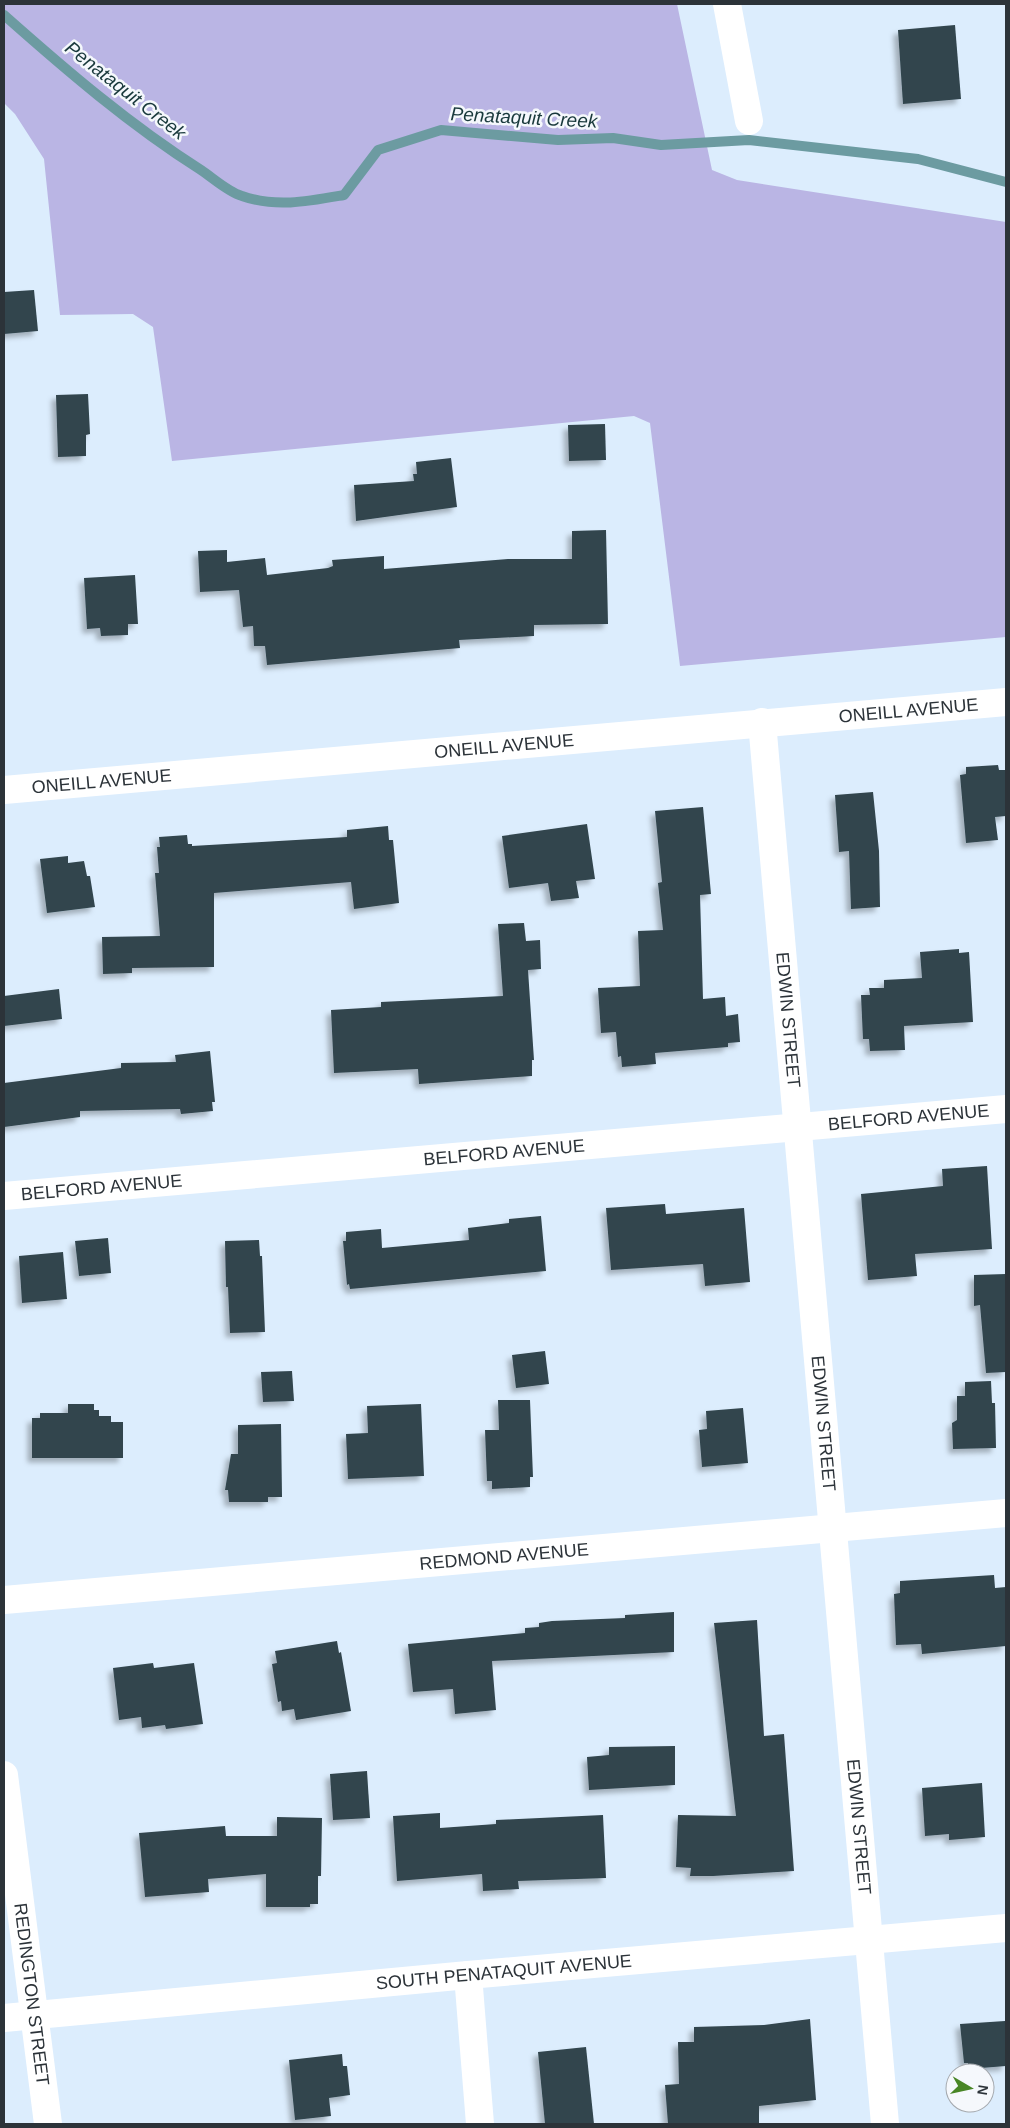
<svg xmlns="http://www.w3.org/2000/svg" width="1010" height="2128" font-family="Helvetica,sans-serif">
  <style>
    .forest { fill: #bab5e4 }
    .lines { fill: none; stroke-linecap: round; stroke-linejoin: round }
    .stream { stroke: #6c9ba1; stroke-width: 10 }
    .building { fill: #31454d; filter: url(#shadow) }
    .minor { stroke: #fff; stroke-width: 28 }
    .labels { text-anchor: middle; stroke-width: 5; stroke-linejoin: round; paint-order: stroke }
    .street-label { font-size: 18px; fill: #2c3339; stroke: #f5f8fc }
    .water-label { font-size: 19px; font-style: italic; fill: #19393c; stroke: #f5f8fc }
  </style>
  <defs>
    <filter id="shadow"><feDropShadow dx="-4.5" dy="4.5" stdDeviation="2.5" flood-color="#0004"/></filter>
  </defs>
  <rect width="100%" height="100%" fill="#dcedfd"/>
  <path class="forest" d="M 4,4 L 677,4 L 712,170 L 737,180 L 1006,222 L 1006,637 L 680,666 L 650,423 L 634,416 L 172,461 L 153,327 L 133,314 L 60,315 L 44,159 L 15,114 L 4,103 Z"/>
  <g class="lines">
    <path class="stream" d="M 4,15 C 66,70 130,125 201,170 C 213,178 228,192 242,196 C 276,208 310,201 344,195 L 378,150 L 441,130 L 558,140 L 613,138 L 661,145 L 749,140 L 918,159 L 1006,182"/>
  </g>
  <g class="building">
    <path d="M 955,25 L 961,99 L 903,104 L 898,30 Z"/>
    <path d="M 34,290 L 38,331 L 4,334 L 4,292 Z"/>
    <path d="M 88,394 L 90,434 L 86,435 L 86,456 L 58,457 L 56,395 Z"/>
    <path d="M 605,424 L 606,460 L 569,461 L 568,425 Z"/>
    <path d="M 451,458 L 457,507 L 356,521 L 354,485 L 414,481 L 413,474 L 417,474 L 416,462 Z"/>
    <path d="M 606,530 L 608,624 L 534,625 L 534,636 L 459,640 L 460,648 L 267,665 L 265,646 L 254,646 L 253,626 L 243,627 L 239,590 L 200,592 L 198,551 L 227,550 L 227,562 L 265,558 L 267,575 L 328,568 L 333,566 L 332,560 L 384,556 L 384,569 L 508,559 L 572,559 L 572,531 Z"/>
    <path d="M 135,575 L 138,624 L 128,624 L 128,635 L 101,636 L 100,628 L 87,629 L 84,578 Z"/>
    <path d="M 998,765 L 999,770 L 1006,770 L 1006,816 L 995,817 L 998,840 L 966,843 L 960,775 L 966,774 L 966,767 Z"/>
    <path d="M 873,792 L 879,851 L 880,907 L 851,909 L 849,851 L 839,852 L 835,795 Z"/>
    <path d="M 703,807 L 711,894 L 700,895 L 703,999 L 725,997 L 726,1016 L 738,1014 L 740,1042 L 728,1043 L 728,1047 L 655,1053 L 656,1064 L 622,1067 L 621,1056 L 618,1057 L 616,1032 L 601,1033 L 598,988 L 640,986 L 638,931 L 663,930 L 658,883 L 662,882 L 655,811 Z"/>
    <path d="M 587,824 L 595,879 L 576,881 L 579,898 L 551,901 L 548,883 L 509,888 L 502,836 Z"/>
    <path d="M 388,826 L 389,840 L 393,840 L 399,903 L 354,909 L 351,882 L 214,893 L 214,967 L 132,968 L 132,973 L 103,974 L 102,937 L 160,936 L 155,873 L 159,873 L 157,847 L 160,847 L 159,837 L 187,835 L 188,844 L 192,844 L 192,846 L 347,837 L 347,830 Z"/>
    <path d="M 68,856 L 68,863 L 84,861 L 87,876 L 90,876 L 95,907 L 47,913 L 40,859 Z"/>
    <path d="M 524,923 L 526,941 L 540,940 L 541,969 L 528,970 L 534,1060 L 532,1060 L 532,1076 L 419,1084 L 418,1069 L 334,1073 L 331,1010 L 381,1007 L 381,1002 L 503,996 L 498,924 Z"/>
    <path d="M 959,949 L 959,953 L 969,952 L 973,1022 L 904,1026 L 905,1050 L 870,1051 L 869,1039 L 863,1039 L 861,995 L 870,995 L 869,988 L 884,988 L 884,980 L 922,978 L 920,952 Z"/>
    <path d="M 59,989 L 62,1019 L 4,1026 L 4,996 Z"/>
    <path d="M 210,1051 L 215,1102 L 212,1102 L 213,1111 L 181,1114 L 180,1109 L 80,1111 L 80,1117 L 4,1127 L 4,1083 L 121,1068 L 121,1063 L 176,1062 L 175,1055 Z"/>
    <path d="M 987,1166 L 992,1249 L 915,1254 L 917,1276 L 868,1280 L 861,1194 L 943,1186 L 942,1169 Z"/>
    <path d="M 665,1204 L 666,1214 L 744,1208 L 750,1282 L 705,1286 L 703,1264 L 611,1270 L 606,1208 Z"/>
    <path d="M 541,1216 L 546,1271 L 350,1289 L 349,1284 L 347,1285 L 343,1241 L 346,1241 L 346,1232 L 381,1229 L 382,1248 L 469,1240 L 468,1228 L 509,1223 L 509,1219 Z"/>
    <path d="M 108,1238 L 111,1273 L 79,1276 L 75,1241 Z"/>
    <path d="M 259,1240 L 260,1256 L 262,1256 L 265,1332 L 230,1333 L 228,1287 L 226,1287 L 225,1241 Z"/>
    <path d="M 63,1252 L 67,1299 L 22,1303 L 19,1256 Z"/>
    <path d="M 1006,1274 L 1006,1372 L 986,1373 L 980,1305 L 974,1306 L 974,1275 Z"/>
    <path d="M 545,1351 L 549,1384 L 516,1388 L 512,1355 Z"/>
    <path d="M 292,1371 L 294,1401 L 263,1402 L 261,1372 Z"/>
    <path d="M 991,1381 L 992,1403 L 995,1403 L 996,1448 L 953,1449 L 952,1423 L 957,1420 L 957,1396 L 965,1396 L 965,1382 Z"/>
    <path d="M 498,1400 L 530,1400 L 533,1477 L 530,1477 L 530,1487 L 492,1489 L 492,1481 L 487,1481 L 485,1430 L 499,1430 Z"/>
    <path d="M 68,1404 L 94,1404 L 94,1410 L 99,1410 L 99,1416 L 111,1416 L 111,1422 L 123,1422 L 123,1458 L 32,1458 L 32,1418 L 40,1418 L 40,1413 L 68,1413 Z"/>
    <path d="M 421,1404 L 424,1476 L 348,1479 L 346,1434 L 368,1433 L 367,1406 Z"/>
    <path d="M 743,1408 L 748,1463 L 702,1467 L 699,1430 L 707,1429 L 706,1411 Z"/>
    <path d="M 281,1424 L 282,1497 L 268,1497 L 268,1502 L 229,1502 L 228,1490 L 225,1490 L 231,1454 L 238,1454 L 238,1425 Z"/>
    <path d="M 994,1575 L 995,1588 L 1006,1587 L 1006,1646 L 922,1654 L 921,1644 L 896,1645 L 894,1594 L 900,1593 L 900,1581 Z"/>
    <path d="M 674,1612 L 674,1652 L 492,1661 L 496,1710 L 455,1714 L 453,1689 L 413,1692 L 408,1644 L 525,1633 L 525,1628 L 539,1627 L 539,1623 L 552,1621 L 625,1618 L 625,1615 Z"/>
    <path d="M 757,1620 L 764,1736 L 784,1734 L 794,1871 L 713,1876 L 690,1876 L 691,1868 L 676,1867 L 678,1815 L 736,1816 L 714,1623 Z"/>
    <path d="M 337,1641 L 339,1653 L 341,1652 L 351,1711 L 296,1720 L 294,1709 L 282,1711 L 281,1701 L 278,1702 L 272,1664 L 277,1663 L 275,1651 Z"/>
    <path d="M 153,1663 L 154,1668 L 194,1663 L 203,1724 L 166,1729 L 165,1725 L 142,1728 L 141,1717 L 119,1720 L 113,1668 Z"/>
    <path d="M 675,1746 L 675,1785 L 589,1790 L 587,1757 L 609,1755 L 609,1747 Z"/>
    <path d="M 367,1771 L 370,1818 L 333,1820 L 330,1774 Z"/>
    <path d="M 982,1783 L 985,1837 L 949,1840 L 949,1834 L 925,1836 L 922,1788 Z"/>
    <path d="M 440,1813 L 440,1828 L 496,1824 L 496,1820 L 603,1815 L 606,1878 L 518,1881 L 519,1889 L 483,1891 L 482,1874 L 397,1881 L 393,1816 Z"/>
    <path d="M 277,1817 L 322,1818 L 321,1876 L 318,1876 L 318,1904 L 310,1904 L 310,1907 L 266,1907 L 266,1874 L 208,1879 L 209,1892 L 145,1897 L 139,1833 L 225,1826 L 226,1836 L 277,1836 Z"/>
    <path d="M 810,2019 L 816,2100 L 759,2106 L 759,2124 L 668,2124 L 665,2085 L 679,2084 L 678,2042 L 694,2042 L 694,2027 L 764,2025 Z"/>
    <path d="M 1005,2021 L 1006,2066 L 968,2069 L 968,2063 L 964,2063 L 960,2024 Z"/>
    <path d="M 586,2047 L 594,2124 L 545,2124 L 538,2052 Z"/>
    <path d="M 342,2054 L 343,2066 L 347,2066 L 350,2095 L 329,2098 L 331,2116 L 295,2120 L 289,2060 Z"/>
  </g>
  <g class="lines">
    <g class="minor">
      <path d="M 727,4 L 749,121"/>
      <path id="s1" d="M 762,722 L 885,2124"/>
      <path id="s2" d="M 4,790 L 1006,702"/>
      <path id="s3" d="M 4,1196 L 1006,1109"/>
      <path id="s4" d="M 4,1600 L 1006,1513"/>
      <path id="s5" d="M 4,1775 L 48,2124"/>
      <path d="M 468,1975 L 480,2124"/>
      <path id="s6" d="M 4,2018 L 468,1975 L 1006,1928"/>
    </g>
  </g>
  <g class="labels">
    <g class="street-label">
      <text dy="6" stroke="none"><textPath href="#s2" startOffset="908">ONEILL AVENUE</textPath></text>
      <text dy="6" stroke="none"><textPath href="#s2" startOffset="502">ONEILL AVENUE</textPath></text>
      <text dy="6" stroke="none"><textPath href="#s2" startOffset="98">ONEILL AVENUE</textPath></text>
      <text dy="6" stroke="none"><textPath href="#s1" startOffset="299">EDWIN STREET</textPath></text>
      <text dy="6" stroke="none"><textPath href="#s3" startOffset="908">BELFORD AVENUE</textPath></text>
      <text dy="6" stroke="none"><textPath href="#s3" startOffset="502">BELFORD AVENUE</textPath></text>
      <text dy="6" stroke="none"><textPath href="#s3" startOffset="98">BELFORD AVENUE</textPath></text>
      <text dy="6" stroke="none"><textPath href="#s1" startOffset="704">EDWIN STREET</textPath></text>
      <text dy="6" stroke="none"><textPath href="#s4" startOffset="502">REDMOND AVENUE</textPath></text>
      <text dy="6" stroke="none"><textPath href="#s1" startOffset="1109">EDWIN STREET</textPath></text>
      <text dy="6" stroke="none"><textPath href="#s6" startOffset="502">SOUTH PENATAQUIT AVENUE</textPath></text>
      <text dy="6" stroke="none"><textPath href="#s5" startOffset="221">REDINGTON STREET</textPath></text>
    </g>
    <g class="water-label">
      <text transform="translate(126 90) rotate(38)" y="7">Penataquit Creek</text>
      <text transform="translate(524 117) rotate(3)" y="7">Penataquit Creek</text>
    </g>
  </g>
  <rect width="1010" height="2128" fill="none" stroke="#2c3339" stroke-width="10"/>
  <g transform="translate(970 2088) rotate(99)"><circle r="24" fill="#f5f8fc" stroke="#a5a9ae"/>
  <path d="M0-4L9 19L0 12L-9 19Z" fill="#488626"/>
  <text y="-8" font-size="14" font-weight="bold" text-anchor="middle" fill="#2c3339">N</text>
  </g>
</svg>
